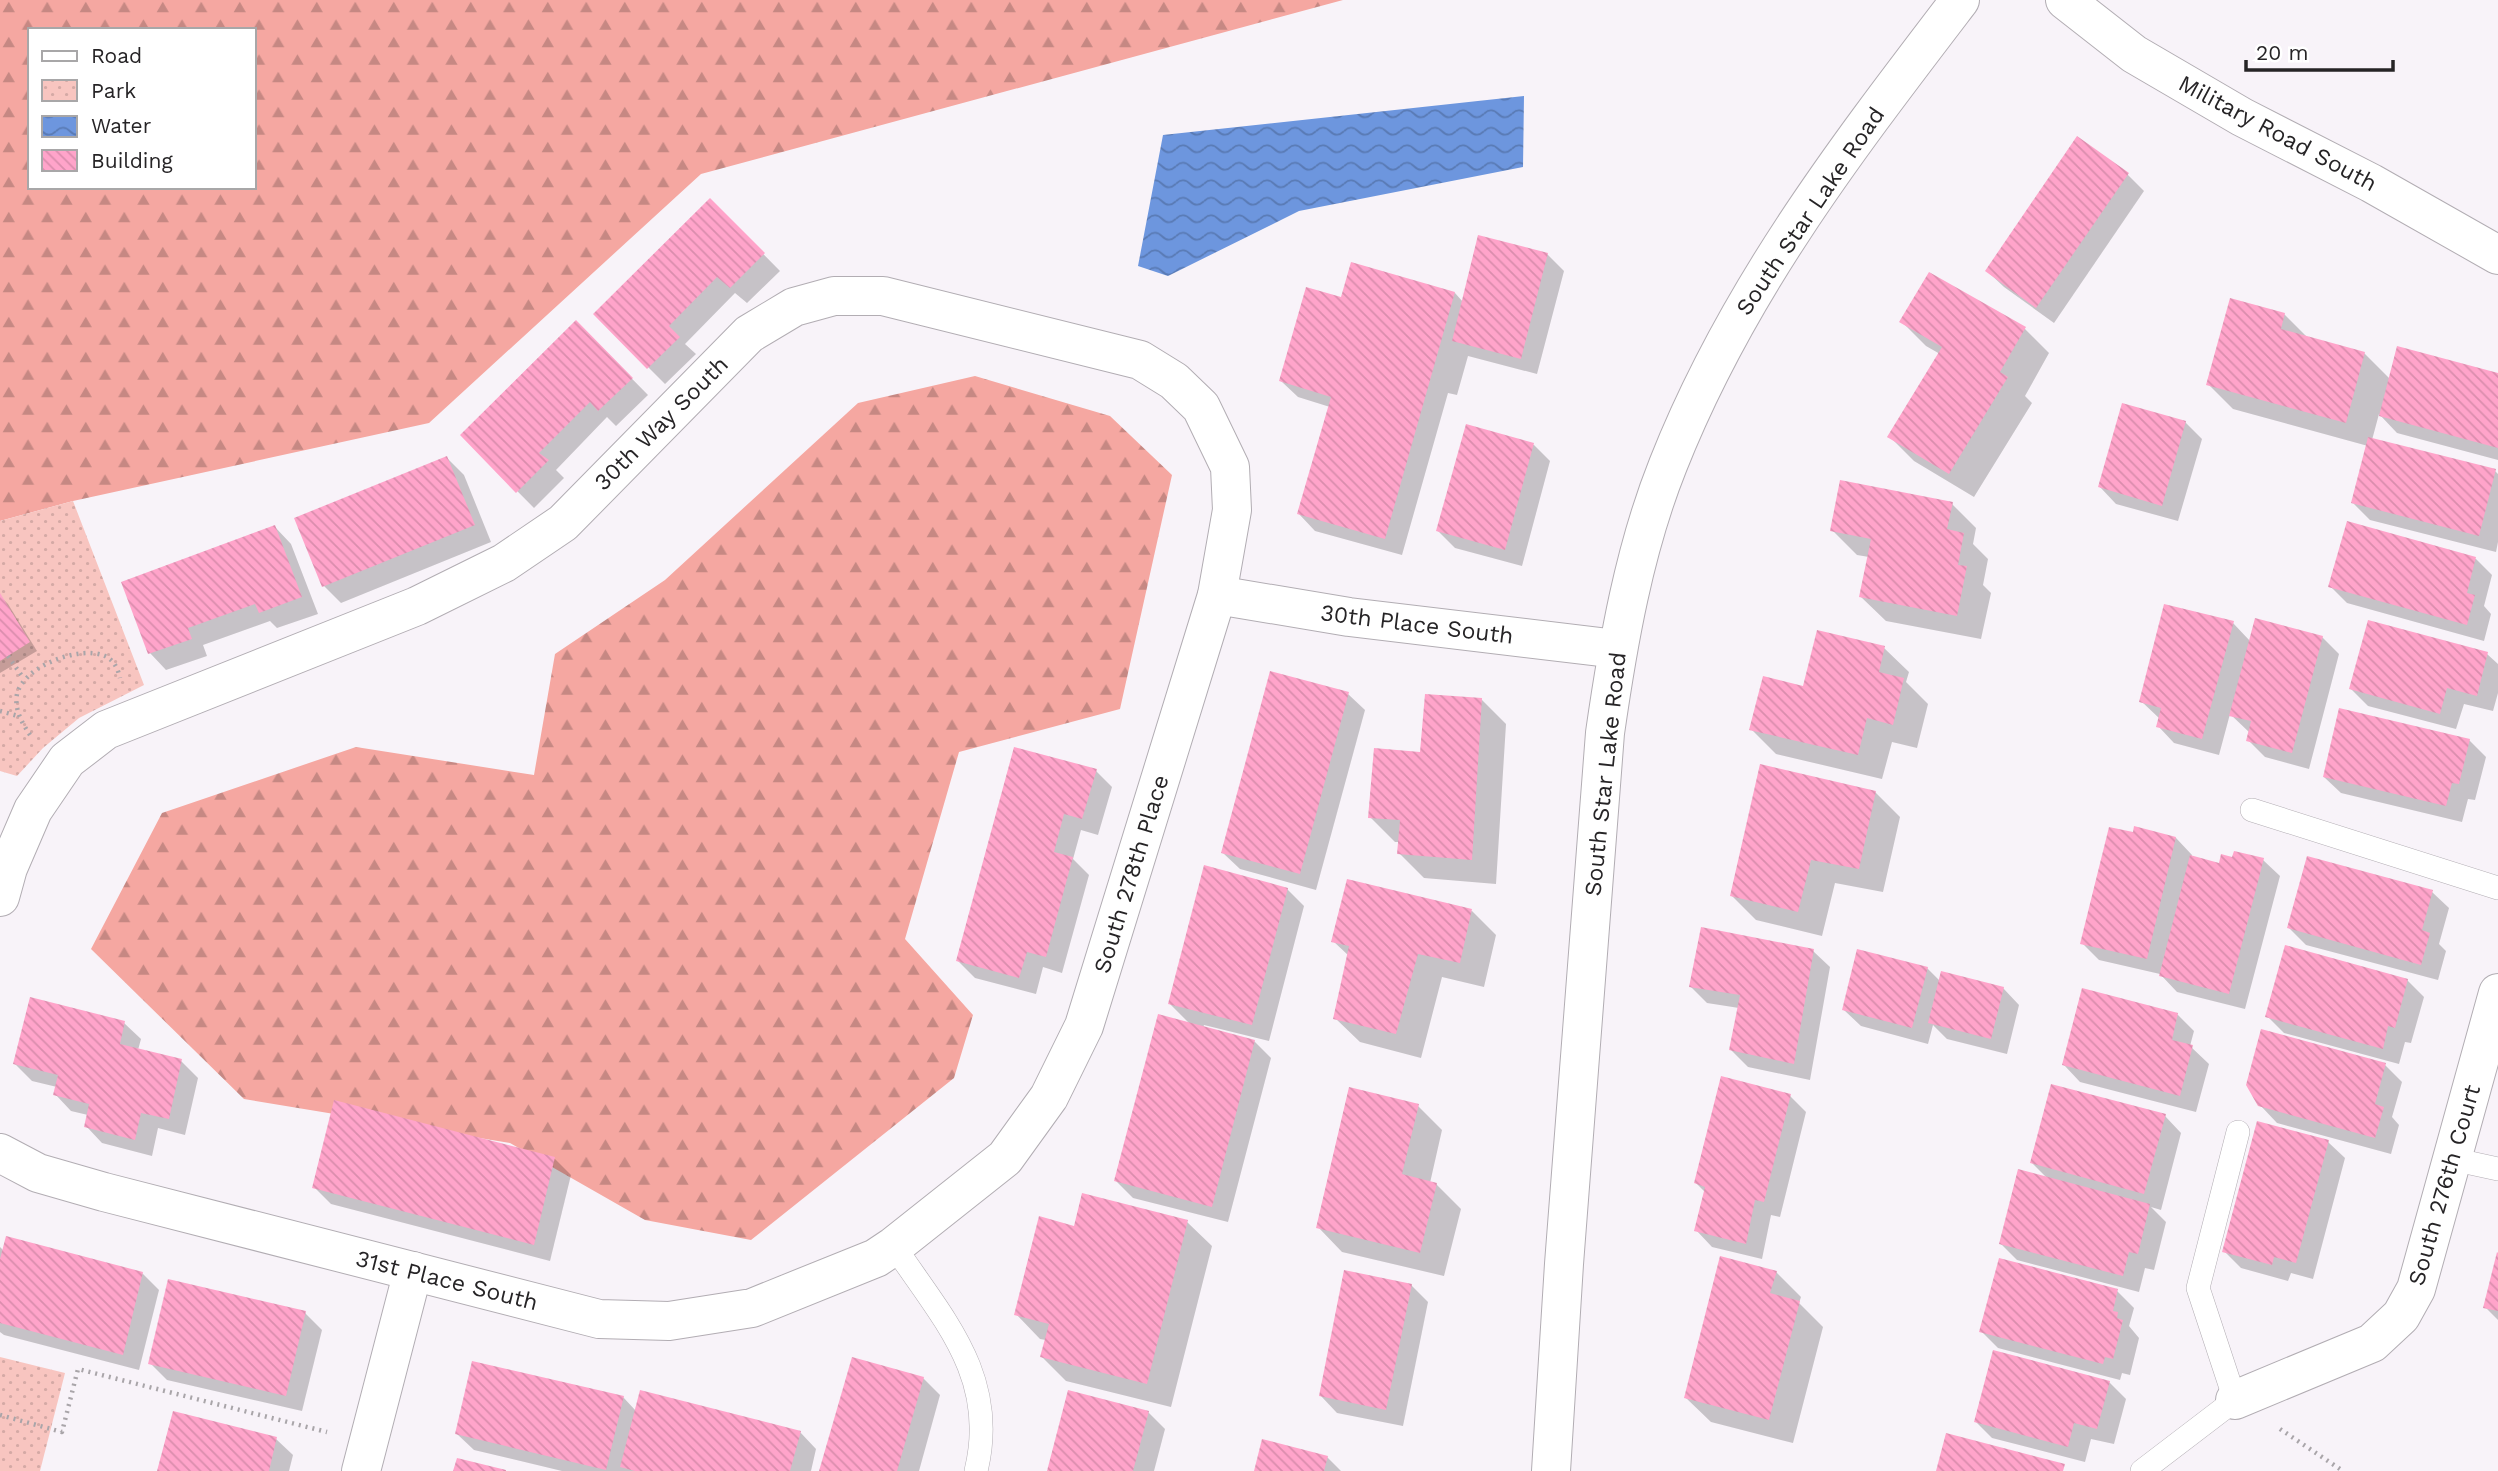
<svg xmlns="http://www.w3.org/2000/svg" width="2498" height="1471" font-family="'Work Sans',sans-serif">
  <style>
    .forest { fill: url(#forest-firs); fill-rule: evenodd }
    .park { fill: url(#park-dots) }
    .water { fill: url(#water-waves) }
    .shadow { fill: #0003 }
    .building { fill: url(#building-back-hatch) }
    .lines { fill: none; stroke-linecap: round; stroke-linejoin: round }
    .lane-casing { stroke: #b2adb3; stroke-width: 24 }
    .street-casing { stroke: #b2adb3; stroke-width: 40 }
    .secondary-casing { stroke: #b2adb3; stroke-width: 40 }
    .path { stroke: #a9a5a9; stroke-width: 4.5; stroke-dasharray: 2 5; stroke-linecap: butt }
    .lane { stroke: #fff; stroke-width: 23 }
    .street { stroke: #fff; stroke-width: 38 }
    .secondary { stroke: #fff; stroke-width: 38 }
    .labels { text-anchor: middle; stroke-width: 6; stroke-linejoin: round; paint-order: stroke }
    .street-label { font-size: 23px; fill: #262426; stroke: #fff }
  </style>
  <defs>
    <pattern id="forest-firs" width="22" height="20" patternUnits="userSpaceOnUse" patternTransform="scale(1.75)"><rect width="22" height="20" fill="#f5a7a1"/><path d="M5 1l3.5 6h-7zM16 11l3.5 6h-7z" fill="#c68883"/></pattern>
    <pattern id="park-dots" width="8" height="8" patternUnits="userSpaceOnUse" patternTransform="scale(1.75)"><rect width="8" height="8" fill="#f8c5c0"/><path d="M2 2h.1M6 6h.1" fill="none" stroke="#d4a9a5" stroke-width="1.8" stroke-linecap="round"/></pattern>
    <pattern id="water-waves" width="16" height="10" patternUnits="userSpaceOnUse" patternTransform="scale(1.75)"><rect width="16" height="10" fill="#6d96de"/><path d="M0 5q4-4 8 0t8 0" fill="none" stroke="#597ab4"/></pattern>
    <pattern id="building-back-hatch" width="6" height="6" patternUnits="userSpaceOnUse" patternTransform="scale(1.75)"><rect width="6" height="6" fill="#ffa4ca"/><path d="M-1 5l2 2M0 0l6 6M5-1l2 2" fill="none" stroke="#da8dad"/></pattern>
  </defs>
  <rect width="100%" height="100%" fill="#f8f3f9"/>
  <g class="forest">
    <path d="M 0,0 L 1343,0 L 701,174 L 429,423 L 73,501 L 0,521 ZM 30,30 L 254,30 L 254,187 L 30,187 Z"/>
    <path d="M 975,376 L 1110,416 L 1172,475 L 1120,709 L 959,752 L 905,939 L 973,1015 L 954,1078 L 751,1240 L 645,1220 L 510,1143 L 244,1099 L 91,949 L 162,813 L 356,747 L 534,775 L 555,654 L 665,580 L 858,403 Z"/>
  </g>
  <g class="park">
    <path d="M 73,501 L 144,685 L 79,718 L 43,748 L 17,776 L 0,771 L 0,521 Z"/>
    <path d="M 0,1357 L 65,1373 L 40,1471 L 0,1471 Z"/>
  </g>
  <path class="water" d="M 1524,96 L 1523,167 L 1299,211 L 1168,276 L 1138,266 L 1163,135 Z"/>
  <g class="shadow">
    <path d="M 2127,174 L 2144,191 L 2054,323 L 2004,287 L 1987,271 Z"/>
    <path d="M 710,200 L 780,271 L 747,303 L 735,293 L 685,344 L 696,354 L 665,384 L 595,314 Z"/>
    <path d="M 1547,254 L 1564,271 L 1537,374 L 1468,356 L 1457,395 L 1448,393 L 1402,555 L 1315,531 L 1299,514 L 1330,407 L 1298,397 L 1281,381 L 1342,299 L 1455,293 L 1463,302 Z"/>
    <path d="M 2284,314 L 2308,338 L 2364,353 L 2390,379 L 2498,375 L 2498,460 L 2397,433 L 2379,414 L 2372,440 L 2495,471 L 2498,474 L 2498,542 L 2496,552 L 2370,520 L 2353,503 L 2368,446 L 2233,409 L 2208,384 Z"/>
    <path d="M 1901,321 L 2025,329 L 2049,353 L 2025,396 L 2032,403 L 1974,497 L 1914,461 L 1890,437 L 1940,354 L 1926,346 Z"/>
    <path d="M 576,322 L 648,395 L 616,426 L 607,417 L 556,470 L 564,478 L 534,508 L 462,435 Z"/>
    <path d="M 2185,422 L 2202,439 L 2178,521 L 2116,504 L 2100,487 Z"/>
    <path d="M 1468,426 L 1534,445 L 1550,461 L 1522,566 L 1455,548 L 1438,531 Z"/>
    <path d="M 447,458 L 464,475 L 491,542 L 341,603 L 324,586 Z"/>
    <path d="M 1952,504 L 1976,528 L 1973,544 L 1988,559 L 1983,585 L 1991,593 L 1981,639 L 1886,621 L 1861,597 L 1869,557 L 1857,555 L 1832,530 Z"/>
    <path d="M 2348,523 L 2476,559 L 2492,575 L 2484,606 L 2491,614 L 2484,641 L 2347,603 L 2330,586 Z"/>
    <path d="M 275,527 L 291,544 L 318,614 L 277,628 L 270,621 L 203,645 L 207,656 L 166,670 L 150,653 Z"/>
    <path d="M 0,596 L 8,604 L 37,651 L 0,673 Z"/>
    <path d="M 2233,623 L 2250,641 L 2322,637 L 2339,654 L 2309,769 L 2265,757 L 2248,740 L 2250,733 L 2230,714 L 2219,755 L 2174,743 L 2158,726 L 2160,719 L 2141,701 Z"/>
    <path d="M 1884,648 L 1909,672 L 1906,682 L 1928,704 L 1917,748 L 1892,742 L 1882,779 L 1776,754 L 1751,729 L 1805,688 Z"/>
    <path d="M 2487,654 L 2498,664 L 2498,693 L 2493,711 L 2464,704 L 2456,729 L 2368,706 L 2351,689 Z"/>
    <path d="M 1348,694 L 1365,710 L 1316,890 L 1240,869 L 1223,853 Z"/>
    <path d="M 1481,699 L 1506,724 L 1496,884 L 1424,878 L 1399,853 L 1400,842 L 1395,842 L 1370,817 L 1422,754 Z"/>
    <path d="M 2469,740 L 2486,757 L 2475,800 L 2468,799 L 2462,822 L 2341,793 L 2324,777 Z"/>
    <path d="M 1015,749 L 1096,771 L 1112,787 L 1098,835 L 1081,830 L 1073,859 L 1089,875 L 1062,973 L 1043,967 L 1036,994 L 975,978 L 958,961 Z"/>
    <path d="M 1875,792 L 1900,817 L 1883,892 L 1835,883 L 1822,936 L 1756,920 L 1732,896 Z"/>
    <path d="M 2134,834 L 2176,838 L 2192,855 L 2192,857 L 2220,865 L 2234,859 L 2263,860 L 2280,876 L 2245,1009 L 2177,992 L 2160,974 L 2099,960 L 2082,943 Z"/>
    <path d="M 1287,889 L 1304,906 L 1269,1041 L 1204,1025 L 1203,1028 L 1254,1041 L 1271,1058 L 1228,1222 L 1133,1198 L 1116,1181 L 1191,1025 L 1170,1004 Z"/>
    <path d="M 2432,892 L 2449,908 L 2439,944 L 2446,951 L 2438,980 L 2306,945 L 2289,928 Z"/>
    <path d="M 1472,911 L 1496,935 L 1484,987 L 1442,977 L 1421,1058 L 1360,1042 L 1335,1018 L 1349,956 L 1333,941 Z"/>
    <path d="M 1813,951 L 1830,967 L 1810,1080 L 1748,1067 L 1731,1050 L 1739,1008 L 1707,1003 L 1690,986 Z"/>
    <path d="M 1927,968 L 1941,982 L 2003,988 L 2019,1005 L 2007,1054 L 1947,1039 L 1933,1025 L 1928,1044 L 1861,1026 L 1844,1010 Z"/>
    <path d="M 2407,980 L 2424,997 L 2411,1043 L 2405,1042 L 2399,1064 L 2284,1033 L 2267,1016 Z"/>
    <path d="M 2177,1014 L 2194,1031 L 2190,1046 L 2209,1064 L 2196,1112 L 2080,1082 L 2064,1065 Z"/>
    <path d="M 124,1023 L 141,1039 L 138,1050 L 181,1061 L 198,1078 L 185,1135 L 158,1128 L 152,1156 L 102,1143 L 86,1126 L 88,1115 L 71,1111 L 55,1094 L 57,1087 L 32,1081 L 15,1064 Z"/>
    <path d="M 2385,1065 L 2402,1082 L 2392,1117 L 2399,1125 L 2391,1154 L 2277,1123 L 2260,1105 Z"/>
    <path d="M 1790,1096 L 1806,1112 L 1780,1217 L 1771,1215 L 1762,1259 L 1712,1247 L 1696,1230 L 1705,1192 L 1696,1183 Z"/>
    <path d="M 1418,1106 L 1442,1130 L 1430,1183 L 1436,1184 L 1461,1209 L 1444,1276 L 1342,1252 L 1318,1227 Z"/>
    <path d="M 2165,1116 L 2181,1133 L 2161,1210 L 2151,1207 L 2166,1222 L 2154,1270 L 2145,1268 L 2139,1292 L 2017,1260 L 2001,1244 L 2048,1179 L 2032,1163 Z"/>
    <path d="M 2328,1142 L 2345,1158 L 2313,1279 L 2291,1273 L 2288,1281 L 2241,1268 L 2224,1251 Z"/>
    <path d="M 555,1159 L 571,1175 L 550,1261 L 331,1204 L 314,1187 Z"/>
    <path d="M 1187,1222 L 1212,1246 L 1171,1407 L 1066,1381 L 1042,1357 L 1046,1340 L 1040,1339 L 1016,1314 L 1076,1228 Z"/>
    <path d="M 0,1247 L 4,1251 L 142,1273 L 159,1290 L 139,1370 L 4,1335 L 0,1332 Z"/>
    <path d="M 2498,1256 L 2498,1320 L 2485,1307 Z"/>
    <path d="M 1776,1272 L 1801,1297 L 1799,1303 L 1823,1327 L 1793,1443 L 1711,1422 L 1686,1398 Z"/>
    <path d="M 1411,1285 L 1428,1302 L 1403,1426 L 1337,1413 L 1321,1396 Z"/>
    <path d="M 2117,1291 L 2134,1308 L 2129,1326 L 2139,1338 L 2130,1375 L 2122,1373 L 2120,1380 L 1998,1348 L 1981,1331 Z"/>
    <path d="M 305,1313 L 322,1330 L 302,1411 L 167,1380 L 150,1363 Z"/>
    <path d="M 923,1378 L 940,1395 L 919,1471 L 821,1471 Z"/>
    <path d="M 2109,1382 L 2126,1399 L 2114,1444 L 2091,1439 L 2085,1462 L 1992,1438 L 1976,1422 Z"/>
    <path d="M 623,1397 L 636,1411 L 800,1432 L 816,1449 L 811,1471 L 562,1471 L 474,1450 L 457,1434 Z"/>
    <path d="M 1148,1412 L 1165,1429 L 1154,1471 L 1049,1471 Z"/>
    <path d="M 276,1439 L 293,1455 L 289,1471 L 159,1471 Z"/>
    <path d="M 1327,1457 L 1341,1471 L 1256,1471 Z"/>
  </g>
  <g class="building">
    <path d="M 2077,136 L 2129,173 L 2036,308 L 1985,271 Z"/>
    <path d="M 710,198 L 765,253 L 730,288 L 717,277 L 669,326 L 680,337 L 647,369 L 593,314 Z"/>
    <path d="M 1478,235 L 1548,253 L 1521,359 L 1452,341 Z"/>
    <path d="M 1351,262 L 1455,292 L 1385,539 L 1297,514 L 1331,397 L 1279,381 L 1306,287 L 1341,297 Z"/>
    <path d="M 1929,272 L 2026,327 L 2000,372 L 2008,377 L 1949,474 L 1887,437 L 1942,347 L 1899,322 Z"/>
    <path d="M 2230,298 L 2285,313 L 2281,329 L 2365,352 L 2346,423 L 2206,385 Z"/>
    <path d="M 576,320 L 633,378 L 598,411 L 590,402 L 539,453 L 549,460 L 516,493 L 460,435 Z"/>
    <path d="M 2397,346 L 2498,373 L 2498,448 L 2379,416 Z"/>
    <path d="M 2122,403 L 2186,421 L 2162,506 L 2098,487 Z"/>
    <path d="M 1466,424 L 1534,443 L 1505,550 L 1436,531 Z"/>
    <path d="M 2368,437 L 2496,469 L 2479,536 L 2351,503 Z"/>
    <path d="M 447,456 L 475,525 L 322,587 L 294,518 Z"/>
    <path d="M 1840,480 L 1953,502 L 1947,529 L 1964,533 L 1958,565 L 1967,566 L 1957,616 L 1859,597 L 1871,539 L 1830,531 Z"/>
    <path d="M 2347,521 L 2476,557 L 2467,593 L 2475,595 L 2467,625 L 2328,587 Z"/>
    <path d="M 275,525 L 302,597 L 259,613 L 255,604 L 188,628 L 192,639 L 148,654 L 121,582 Z"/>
    <path d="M 0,593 L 30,642 L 0,661 Z"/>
    <path d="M 2164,604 L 2234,621 L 2202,739 L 2156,727 L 2161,708 L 2139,702 Z"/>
    <path d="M 2255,618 L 2323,636 L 2292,753 L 2246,741 L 2251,721 L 2229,716 Z"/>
    <path d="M 2368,620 L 2488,652 L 2477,696 L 2447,688 L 2440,714 L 2349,689 Z"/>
    <path d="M 1817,630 L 1885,646 L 1879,672 L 1904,678 L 1893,725 L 1867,718 L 1858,755 L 1749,730 L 1763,676 L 1803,686 Z"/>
    <path d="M 1270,671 L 1349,692 L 1300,874 L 1221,853 Z"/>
    <path d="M 1425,694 L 1482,698 L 1472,860 L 1397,854 L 1400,820 L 1368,818 L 1374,748 L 1420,752 Z"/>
    <path d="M 2339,708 L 2470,739 L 2459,784 L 2452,783 L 2446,806 L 2323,777 Z"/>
    <path d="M 1014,747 L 1097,769 L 1082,819 L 1064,814 L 1054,852 L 1073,857 L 1046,957 L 1027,952 L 1019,978 L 956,961 Z"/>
    <path d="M 1760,764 L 1876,791 L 1859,869 L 1811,860 L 1798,912 L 1730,896 Z"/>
    <path d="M 2134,826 L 2176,837 L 2147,959 L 2080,944 L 2109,827 L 2133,832 Z"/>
    <path d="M 2234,851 L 2264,858 L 2229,994 L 2159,976 L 2190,855 L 2219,863 L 2221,854 L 2232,857 Z"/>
    <path d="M 2307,856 L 2433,890 L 2422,930 L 2430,933 L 2421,965 L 2287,928 Z"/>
    <path d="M 1204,865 L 1288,888 L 1252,1025 L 1168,1004 Z"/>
    <path d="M 1347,879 L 1472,909 L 1460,963 L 1418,954 L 1396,1034 L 1333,1019 L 1349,946 L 1331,942 Z"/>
    <path d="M 1701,927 L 1814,949 L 1794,1064 L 1729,1050 L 1740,995 L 1689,987 Z"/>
    <path d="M 2285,945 L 2408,979 L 2395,1028 L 2388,1026 L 2383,1049 L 2265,1017 Z"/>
    <path d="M 1857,949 L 1928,967 L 1912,1028 L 1842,1010 Z"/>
    <path d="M 1941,971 L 2004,987 L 1991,1039 L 1928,1023 Z"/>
    <path d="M 2082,988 L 2178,1013 L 2172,1040 L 2193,1045 L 2180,1096 L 2062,1065 Z"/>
    <path d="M 30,997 L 125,1021 L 120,1044 L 182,1059 L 169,1119 L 141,1113 L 135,1140 L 84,1127 L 89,1104 L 53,1095 L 58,1075 L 13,1064 Z"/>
    <path d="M 1158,1014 L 1255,1040 L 1212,1207 L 1114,1181 Z"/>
    <path d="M 2261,1029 L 2386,1063 L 2375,1104 L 2384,1107 L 2375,1138 L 2258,1106 L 2246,1085 Z"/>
    <path d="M 1721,1076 L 1791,1094 L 1764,1202 L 1755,1200 L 1746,1244 L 1694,1231 L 1705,1187 L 1694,1183 Z"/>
    <path d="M 2051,1084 L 2166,1114 L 2144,1194 L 2030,1163 Z"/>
    <path d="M 1349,1087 L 1419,1104 L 1402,1174 L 1437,1183 L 1420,1253 L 1316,1228 Z"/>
    <path d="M 334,1100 L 555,1157 L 534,1245 L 312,1188 Z"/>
    <path d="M 2257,1121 L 2329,1140 L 2296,1263 L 2274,1257 L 2272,1265 L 2222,1252 Z"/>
    <path d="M 2018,1169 L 2150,1204 L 2138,1254 L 2129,1252 L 2123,1276 L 1999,1244 Z"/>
    <path d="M 1082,1193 L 1188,1220 L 1147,1384 L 1040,1357 L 1049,1324 L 1014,1315 L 1039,1216 L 1074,1226 Z"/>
    <path d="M 6,1236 L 143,1272 L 123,1355 L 0,1323 L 0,1259 Z"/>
    <path d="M 2497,1252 L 2498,1253 L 2498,1311 L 2483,1308 Z"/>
    <path d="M 1720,1256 L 1777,1271 L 1770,1293 L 1800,1301 L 1769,1420 L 1684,1398 Z"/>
    <path d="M 1999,1258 L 2118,1289 L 2113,1311 L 2118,1312 L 2117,1318 L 2123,1320 L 2113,1359 L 2105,1357 L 2103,1364 L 1979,1332 Z"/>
    <path d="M 1344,1270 L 1412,1284 L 1386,1410 L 1319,1396 Z"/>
    <path d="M 168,1279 L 306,1311 L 286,1396 L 148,1364 Z"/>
    <path d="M 1993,1350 L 2110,1381 L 2097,1429 L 2074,1423 L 2068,1447 L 1974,1422 Z"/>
    <path d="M 852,1357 L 924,1377 L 897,1471 L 819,1471 Z"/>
    <path d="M 472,1361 L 624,1396 L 606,1470 L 455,1434 Z"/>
    <path d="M 640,1390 L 801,1431 L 790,1471 L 635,1471 L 620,1467 Z"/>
    <path d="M 1068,1390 L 1149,1411 L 1133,1471 L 1047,1471 Z"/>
    <path d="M 173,1411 L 277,1437 L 269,1471 L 157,1471 Z"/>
    <path d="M 1946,1433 L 2065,1464 L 2063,1471 L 1936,1471 Z"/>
    <path d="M 1262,1439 L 1328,1456 L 1324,1471 L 1254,1471 Z"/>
    <path d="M 457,1458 L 506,1470 L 506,1471 L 453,1471 Z"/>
  </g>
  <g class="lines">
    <defs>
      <g id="lane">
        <path d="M 2252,810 L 2498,888"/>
        <path d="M 2452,1159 L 2498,1169"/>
        <path d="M 894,1246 C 943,1319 999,1377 976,1471"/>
        <path d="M 2142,1471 L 2235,1400 L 2198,1288 L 2238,1132"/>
      </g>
      <g id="street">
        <path d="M 1217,595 L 1349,617 L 1617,649"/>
        <path d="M 0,897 L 8,868 L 33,810 L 67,760 L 106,730 L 417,606 L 504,563 L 563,523 L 749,334 L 794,307 L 834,296 L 883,296 L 1140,360 L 1174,381 L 1201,407 L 1230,467 L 1232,510 L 1217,595 L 1084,1026 L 1049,1097 L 1005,1158 L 894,1246 L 876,1258 L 752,1308 L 669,1321 L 599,1319 L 104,1192 L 38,1173 L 0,1153"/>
        <path d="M 2235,1400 L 2372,1343 L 2401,1316 L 2416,1289 L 2498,993"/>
        <path d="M 361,1471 L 413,1271"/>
      </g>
      <g id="secondary">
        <path d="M 2065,0 L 2134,54 L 2242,117 L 2371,183 L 2498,255"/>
        <path d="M 1551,1471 L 1564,1264 L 1605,733 C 1618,643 1634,550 1668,465 C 1737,290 1847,148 1960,0"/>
      </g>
    </defs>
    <use href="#lane" class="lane-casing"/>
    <use href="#street" class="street-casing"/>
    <use href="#secondary" class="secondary-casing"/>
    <g class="path">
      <path d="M 8,656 L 24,679"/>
      <path d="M 0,711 L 18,716"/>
      <path d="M 30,735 C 22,723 14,709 17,694 C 24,666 80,645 105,656 C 114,660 118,669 120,678"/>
      <path d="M 0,1415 L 62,1432 L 78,1369 L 327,1432"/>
      <path d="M 2280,1429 L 2343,1471"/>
    </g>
    <use href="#lane" class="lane"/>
    <use href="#street" class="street"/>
    <use href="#secondary" class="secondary"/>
  </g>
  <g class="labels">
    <g class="street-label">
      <text transform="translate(2278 133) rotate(28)" y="8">Military Road South</text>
      <text transform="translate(1810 211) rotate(-56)" y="8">South Star Lake Road</text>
      <text transform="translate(661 423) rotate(-45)" y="8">30th Way South</text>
      <text transform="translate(1417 624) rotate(7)" y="8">30th Place South</text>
      <text transform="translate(1605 774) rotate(-84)" y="8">South Star Lake Road</text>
      <text transform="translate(1131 874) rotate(-73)" y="8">South 278th Place</text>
      <text transform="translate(2444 1185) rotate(-74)" y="8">South 276th Court</text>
      <text transform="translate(447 1280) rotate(14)" y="8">31st Place South</text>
    </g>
  </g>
  <rect x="28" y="28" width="228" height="161" fill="#ffffff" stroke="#a8a7a8" stroke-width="2"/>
  <rect x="42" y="51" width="35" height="10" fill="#ffffff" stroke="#a8a7a8" stroke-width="2"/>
  <text x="91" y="63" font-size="21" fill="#262426">Road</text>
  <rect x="42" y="80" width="35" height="21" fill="url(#park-dots)" stroke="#a8a7a8" stroke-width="2"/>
  <text x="91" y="98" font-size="21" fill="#262426">Park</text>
  <rect x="42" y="116" width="35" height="21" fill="url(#water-waves)" stroke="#a8a7a8" stroke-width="2"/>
  <text x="91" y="133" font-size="21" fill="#262426">Water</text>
  <rect x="42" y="150" width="35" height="21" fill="url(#building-back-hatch)" stroke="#a8a7a8" stroke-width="2"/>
  <text x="91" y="168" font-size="21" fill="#262426">Building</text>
  <path d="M2246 60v10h147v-10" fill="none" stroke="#262426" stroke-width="3.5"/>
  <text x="2256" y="60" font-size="21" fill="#262426" stroke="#ffffff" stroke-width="5" paint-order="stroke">20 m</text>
</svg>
